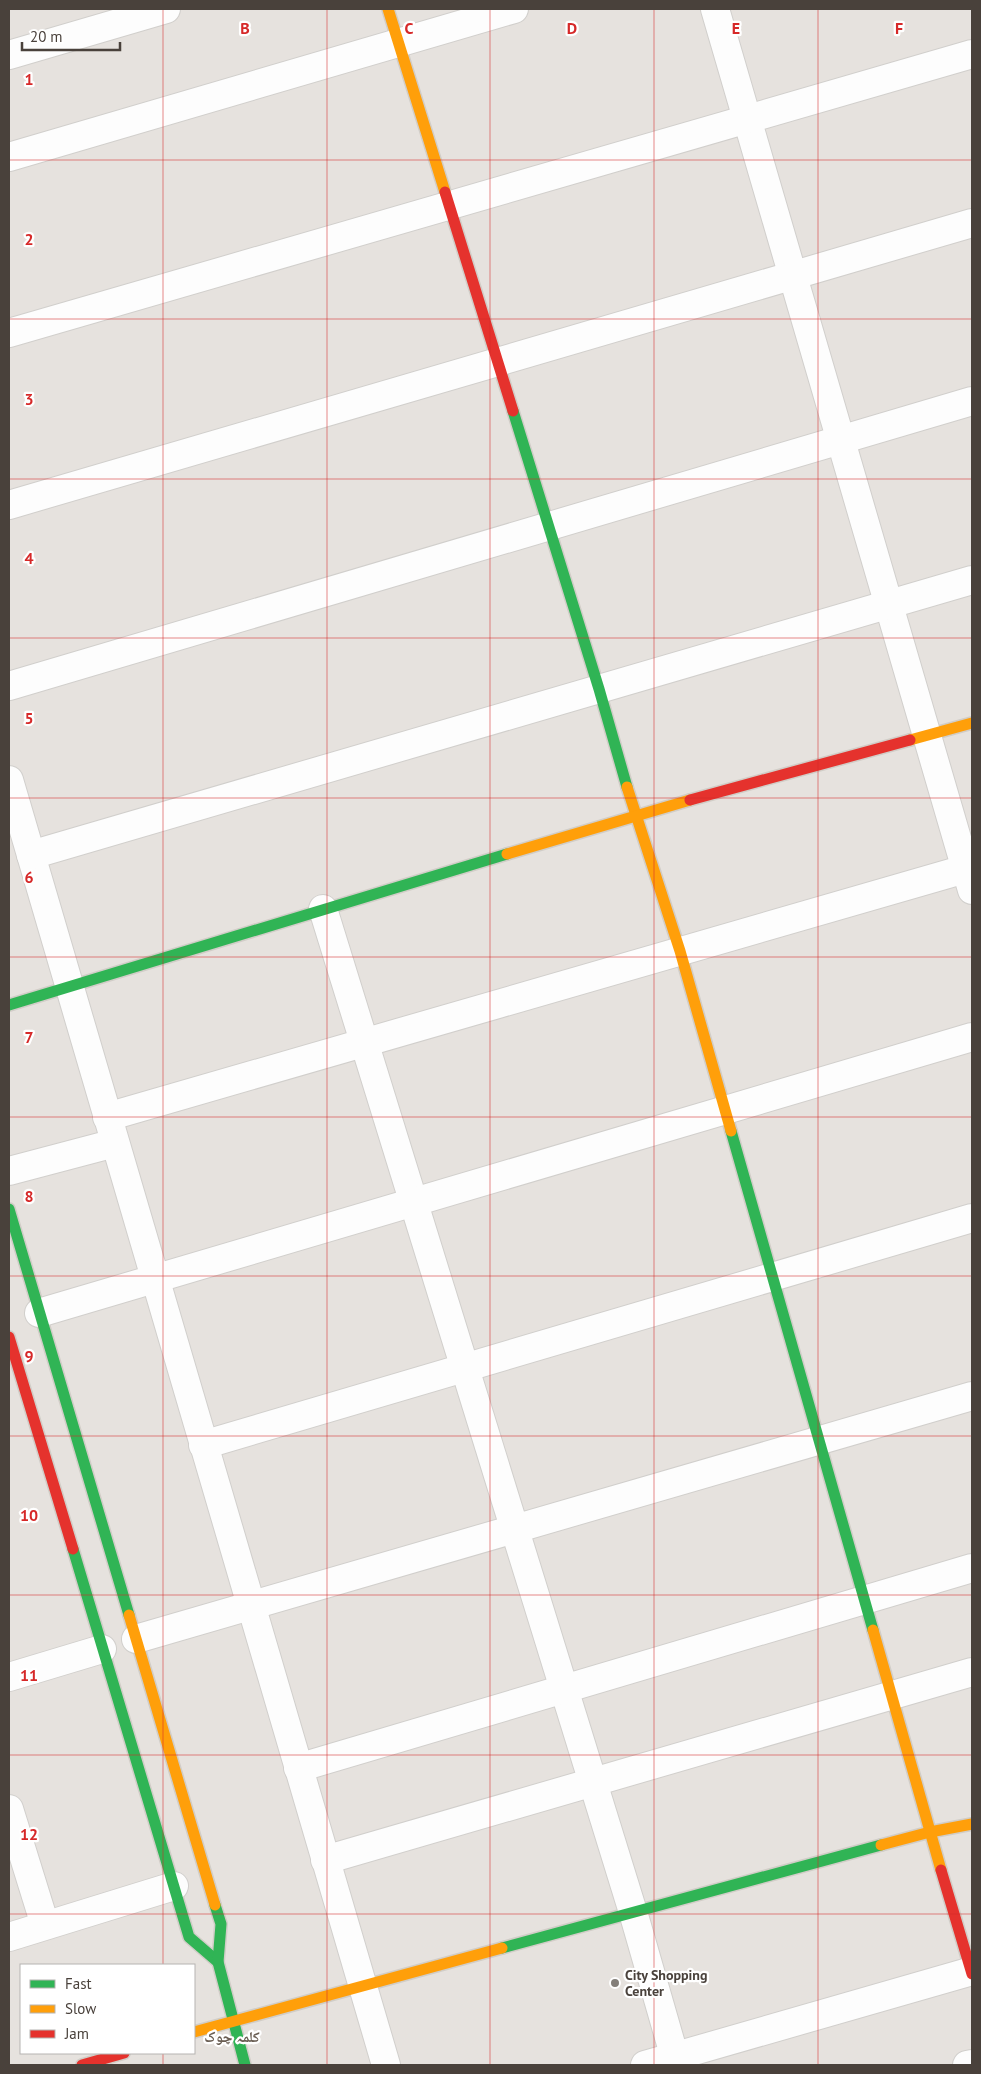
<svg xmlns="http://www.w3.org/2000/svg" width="981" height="2074" font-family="'PT Sans','Noto Naskh Arabic',sans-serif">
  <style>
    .residential { fill: #e6e2de; fill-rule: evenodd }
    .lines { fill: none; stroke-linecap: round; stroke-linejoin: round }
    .street-casing { stroke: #d1cfcc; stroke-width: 30 }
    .fast-casing { stroke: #d1cdc7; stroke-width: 14 }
    .slow-casing { stroke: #d1cdc7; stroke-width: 14 }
    .jam-casing { stroke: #d1cdc7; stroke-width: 14 }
    .street { stroke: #fdfdfd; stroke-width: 28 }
    .fast { stroke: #30b455; stroke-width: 11 }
    .slow { stroke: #ff9f0a; stroke-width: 11 }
    .jam { stroke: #e5322d; stroke-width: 11 }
    .grid { fill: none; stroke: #d62828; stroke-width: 1; stroke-opacity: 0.55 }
    .poi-dot { fill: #847f7a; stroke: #fff; stroke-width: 2 }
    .labels { text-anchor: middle; stroke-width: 4.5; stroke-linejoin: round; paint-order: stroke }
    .poi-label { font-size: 14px; font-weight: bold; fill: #49413b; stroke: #fff; text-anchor: start }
    .neighbourhood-label { font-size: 15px; font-weight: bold; fill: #6a5e53; stroke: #fff }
    .grid-label { font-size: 16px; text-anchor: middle; font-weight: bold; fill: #d62828; stroke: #fff; stroke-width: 4.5; stroke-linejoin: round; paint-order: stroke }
  </style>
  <rect width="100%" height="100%" fill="#f3f1ef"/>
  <path class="residential" d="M 9,9 L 972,9 L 972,2065 L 9,2065 ZM 21,1965 L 194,1965 L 194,2053 L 21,2053 Z"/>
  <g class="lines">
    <defs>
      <g id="street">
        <path d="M 715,9 L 972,890"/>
        <path d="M 9,55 L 166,9"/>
        <path d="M 9,157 L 514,9"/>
        <path d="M 9,333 L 972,54"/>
        <path d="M 9,505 L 972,223"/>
        <path d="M 9,686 L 972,401"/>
        <path d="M 9,780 L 386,2065"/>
        <path d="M 31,855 L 972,580"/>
        <path d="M 323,909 L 633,1912 L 677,2065"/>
        <path d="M 107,1117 L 972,867"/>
        <path d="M 9,1171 L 115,1143"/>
        <path d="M 39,1313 L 972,1037"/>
        <path d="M 203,1445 L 972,1218"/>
        <path d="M 136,1639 L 972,1396"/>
        <path d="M 9,1677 L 102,1649"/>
        <path d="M 298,1768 L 972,1568"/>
        <path d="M 9,1809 L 45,1925"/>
        <path d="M 325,1860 L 972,1672"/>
        <path d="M 9,1937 L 174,1886"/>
        <path d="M 645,2065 L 972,1971"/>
        <path d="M 967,2065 L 972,2064"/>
      </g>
      <g id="fast">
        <path d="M 513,411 L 599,689 L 627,787"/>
        <path d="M 9,1005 L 507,854"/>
        <path d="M 731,1131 L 873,1630"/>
        <path d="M 9,1209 L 129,1615"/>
        <path d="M 73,1549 L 189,1937 L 218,1962"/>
        <path d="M 215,1905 L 221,1924 L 218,1962 L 245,2065"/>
        <path d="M 502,1948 L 881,1845"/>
      </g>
      <g id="slow">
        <path d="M 388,9 L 445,192"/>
        <path d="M 910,740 L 972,723"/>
        <path d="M 627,787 L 680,951 L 731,1131"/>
        <path d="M 507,854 L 690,800"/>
        <path d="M 129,1615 L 215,1905"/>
        <path d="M 873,1630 L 941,1870"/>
        <path d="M 881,1845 L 930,1832 L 972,1824"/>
        <path d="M 194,2032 L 502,1948"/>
      </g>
      <g id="jam">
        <path d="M 445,192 L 513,411"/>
        <path d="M 690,800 L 910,740"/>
        <path d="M 9,1337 L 73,1549"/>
        <path d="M 941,1870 L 972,1974"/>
        <path d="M 82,2065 L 124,2053"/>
      </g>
    </defs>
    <use href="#street" class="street-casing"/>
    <use href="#fast" class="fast-casing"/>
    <use href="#slow" class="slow-casing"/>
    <use href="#jam" class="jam-casing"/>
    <use href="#street" class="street"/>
    <use href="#fast" class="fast"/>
    <use href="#slow" class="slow"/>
    <use href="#jam" class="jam"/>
  </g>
  <path class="grid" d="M 163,9 L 163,1965M 327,9 L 327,2065M 490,9 L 490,2065M 654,9 L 654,2065M 818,9 L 818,2065M 9,160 L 972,160M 9,319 L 972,319M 9,479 L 972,479M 9,638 L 972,638M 9,798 L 972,798M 9,957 L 972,957M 9,1117 L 972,1117M 9,1276 L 972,1276M 9,1436 L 972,1436M 9,1595 L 972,1595M 9,1755 L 972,1755M 9,1914 L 972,1914M 163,2053 L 163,2065"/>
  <circle class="poi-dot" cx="615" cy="1983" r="5"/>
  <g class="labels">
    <g class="poi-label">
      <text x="625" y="1980">City Shopping<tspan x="625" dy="16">Center</tspan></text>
    </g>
    <g class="neighbourhood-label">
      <text x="232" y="2042">کلمہ چوک</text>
    </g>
  </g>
  <g class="grid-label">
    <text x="245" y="34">B</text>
    <text x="409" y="34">C</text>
    <text x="572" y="34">D</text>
    <text x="736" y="34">E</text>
    <text x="899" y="34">F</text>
    <text x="29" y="85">1</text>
    <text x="29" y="245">2</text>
    <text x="29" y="405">3</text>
    <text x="29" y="564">4</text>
    <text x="29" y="724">5</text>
    <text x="29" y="883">6</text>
    <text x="29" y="1043">7</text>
    <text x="29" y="1202">8</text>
    <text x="29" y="1362">9</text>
    <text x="29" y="1521">10</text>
    <text x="29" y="1681">11</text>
    <text x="29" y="1840">12</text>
  </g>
  <rect width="981" height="2074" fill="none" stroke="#49413b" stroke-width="20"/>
  <rect x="20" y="1964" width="175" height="90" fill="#ffffff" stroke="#b6b3b1"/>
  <rect x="30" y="1980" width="25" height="8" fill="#30b455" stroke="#b6b3b1"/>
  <text x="65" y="1989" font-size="15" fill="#49413b">Fast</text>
  <rect x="30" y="2005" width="25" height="8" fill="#ff9f0a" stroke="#b6b3b1"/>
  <text x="65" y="2014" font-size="15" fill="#49413b">Slow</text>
  <rect x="30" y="2030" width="25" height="8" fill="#e5322d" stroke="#b6b3b1"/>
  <text x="65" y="2039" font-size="15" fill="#49413b">Jam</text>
  <path d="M22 42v8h98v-8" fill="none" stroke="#49413b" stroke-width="2.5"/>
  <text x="30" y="42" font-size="15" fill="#49413b" stroke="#ffffff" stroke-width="4" paint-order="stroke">20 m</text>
</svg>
